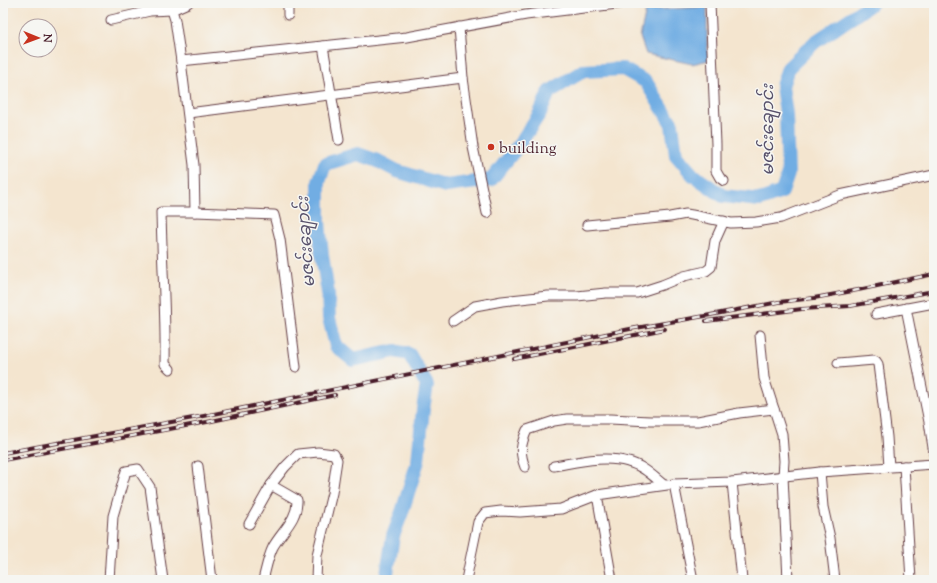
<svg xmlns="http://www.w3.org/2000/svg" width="937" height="583" font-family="'Sorts Mill Goudy','Noto Sans Myanmar',serif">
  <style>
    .water { fill: #71ade3; stroke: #5e6687 }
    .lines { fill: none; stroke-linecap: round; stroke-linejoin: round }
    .river { stroke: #71ade3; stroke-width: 14 }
    .street-casing { stroke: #643d44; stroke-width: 11 }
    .street { stroke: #fff; stroke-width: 9 }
    .rail-casing { stroke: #4a1f2b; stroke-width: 4 }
    .rail { stroke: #f6f6f2; stroke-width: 2.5; stroke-dasharray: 8; stroke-linecap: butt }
    .poi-dot { fill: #c8321e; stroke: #f6f6f2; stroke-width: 1.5 }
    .labels { text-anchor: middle; stroke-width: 3; stroke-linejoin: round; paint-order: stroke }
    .poi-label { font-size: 16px; fill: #4a1f2b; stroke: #f6f6f2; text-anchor: start }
    .water-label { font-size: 17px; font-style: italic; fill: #58516b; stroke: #f6f6f2 }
  </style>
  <rect width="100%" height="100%" fill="#f6f6f2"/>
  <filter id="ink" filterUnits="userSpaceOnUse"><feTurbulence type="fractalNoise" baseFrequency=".025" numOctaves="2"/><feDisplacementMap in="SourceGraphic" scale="8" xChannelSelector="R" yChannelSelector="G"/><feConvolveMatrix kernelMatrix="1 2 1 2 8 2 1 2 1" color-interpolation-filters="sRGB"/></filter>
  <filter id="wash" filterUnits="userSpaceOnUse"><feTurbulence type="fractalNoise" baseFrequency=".012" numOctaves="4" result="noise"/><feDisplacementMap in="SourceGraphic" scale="16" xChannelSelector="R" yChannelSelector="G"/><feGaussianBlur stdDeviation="0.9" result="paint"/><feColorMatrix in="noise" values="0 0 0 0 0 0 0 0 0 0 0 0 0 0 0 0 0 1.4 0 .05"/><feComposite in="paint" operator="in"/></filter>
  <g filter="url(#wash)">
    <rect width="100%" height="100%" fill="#f4e5cf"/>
    <path class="water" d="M 707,7 L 707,45 L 709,60 L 692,64 L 646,54 L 640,37 L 646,10 Z"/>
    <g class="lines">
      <path class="river" d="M 386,580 L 393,536 L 402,512 L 418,461 L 423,409 L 427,385 L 409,354 L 394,351 L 353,360 L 336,346 L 329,318 L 328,293 L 322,255 L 319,222 L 319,182 L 325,164 L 358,154 L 378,161 L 397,171 L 446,186 L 491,180 L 519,145 L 540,113 L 549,92 L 583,71 L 623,69 L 646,82 L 672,124 L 676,155 L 693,175 L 723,196 L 760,200 L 782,192 L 788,174 L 786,114 L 782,86 L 788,68 L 815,42 L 851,18 L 872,3"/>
    </g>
  </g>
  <g filter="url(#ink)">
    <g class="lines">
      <defs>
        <g id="street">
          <path d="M 188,3 L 172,10 L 175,20 L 181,61 L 194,165 L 195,212"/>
          <path d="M 288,3 L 288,15"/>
          <path d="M 710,3 L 716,144 L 716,171 L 720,178 L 724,181"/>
          <path d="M 111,20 L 150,11 L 172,10"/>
          <path d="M 459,27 L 463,78 L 473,147 L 487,213"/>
          <path d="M 323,46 L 339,140"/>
          <path d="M 181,61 L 407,37 L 526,15 L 625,3"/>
          <path d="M 188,113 L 463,78"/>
          <path d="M 587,225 L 670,217 L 686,214 L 692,215 L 731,223 L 756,222 L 781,218 L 840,195 L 934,175"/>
          <path d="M 906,308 L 929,422 L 934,454"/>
          <path d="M 876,314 L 934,303"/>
          <path d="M 453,321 L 475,306 L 502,301 L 548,296 L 577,296 L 606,293 L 637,293 L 662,285 L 684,276 L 706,271 L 711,267 L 715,241 L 724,221"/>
          <path d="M 760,335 L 764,378 L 782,434 L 784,461 L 783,476 L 788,580"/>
          <path d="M 838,363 L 874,360 L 876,361 L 878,364 L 887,437 L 889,467"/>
          <path d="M 170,369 L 165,364 C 166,314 162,263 161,212 L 195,212 L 274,215 L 280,239 L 296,367"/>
          <path d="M 198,466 L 212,580"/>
          <path d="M 554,466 C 578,462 604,455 628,462 C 642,465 654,477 664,485"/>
          <path d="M 904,466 L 911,580"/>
          <path d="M 525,467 C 519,452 521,444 527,430 L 554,421 L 567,419 L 610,419 L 650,421 L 698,421 L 739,413 L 774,409"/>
          <path d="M 820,472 L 823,507 L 830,538 L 835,580"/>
          <path d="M 732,482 L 742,580"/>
          <path d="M 674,484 L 693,580"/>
          <path d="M 597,495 L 612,580"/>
          <path d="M 249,524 L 271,485 L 285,467 L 298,454 L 318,452 L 334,454 L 337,460 L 332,493 L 317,555 L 316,580"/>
          <path d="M 109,580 L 113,516 L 126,471 L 138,469 L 150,487 L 163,580"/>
          <path d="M 263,580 C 266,569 268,557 273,547 C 282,531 298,519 297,500 L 271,485"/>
          <path d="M 466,580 L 478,522 L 485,513 L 501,511 L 520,512 L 561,509 L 597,495 L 674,484 L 732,482 L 820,472 L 934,464"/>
        </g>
      </defs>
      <use href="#street" class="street-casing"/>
      <use href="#street" class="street"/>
      <defs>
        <g id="rail">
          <path d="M 706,321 L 802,309 L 850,306 L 934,291"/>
          <path d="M 514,359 L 665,329"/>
          <path d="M 3,453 L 204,416 L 630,329 L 705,316 L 779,302 L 814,298 L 858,290 L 934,274"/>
          <path d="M 3,460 L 207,422 L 335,395"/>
        </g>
      </defs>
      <use href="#rail" class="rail-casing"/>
      <use href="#rail" class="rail"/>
    </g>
  </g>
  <circle class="poi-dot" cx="491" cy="147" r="4"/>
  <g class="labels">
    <g class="poi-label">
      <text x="499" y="153">building</text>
    </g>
    <g class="water-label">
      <text transform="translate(767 130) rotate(-90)" y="6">မဇင်းချောင်း</text>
      <text transform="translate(305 242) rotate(-94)" y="6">မဇင်းချောင်း</text>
    </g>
  </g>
  <rect width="937" height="583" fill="none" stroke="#f6f6f2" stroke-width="16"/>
  <g transform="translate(38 38) rotate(91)"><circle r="19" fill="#f6f6f2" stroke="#b1a0a2"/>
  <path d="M0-3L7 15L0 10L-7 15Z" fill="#c8321e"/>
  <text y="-6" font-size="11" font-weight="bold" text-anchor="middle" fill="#4a1f2b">N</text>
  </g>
</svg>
